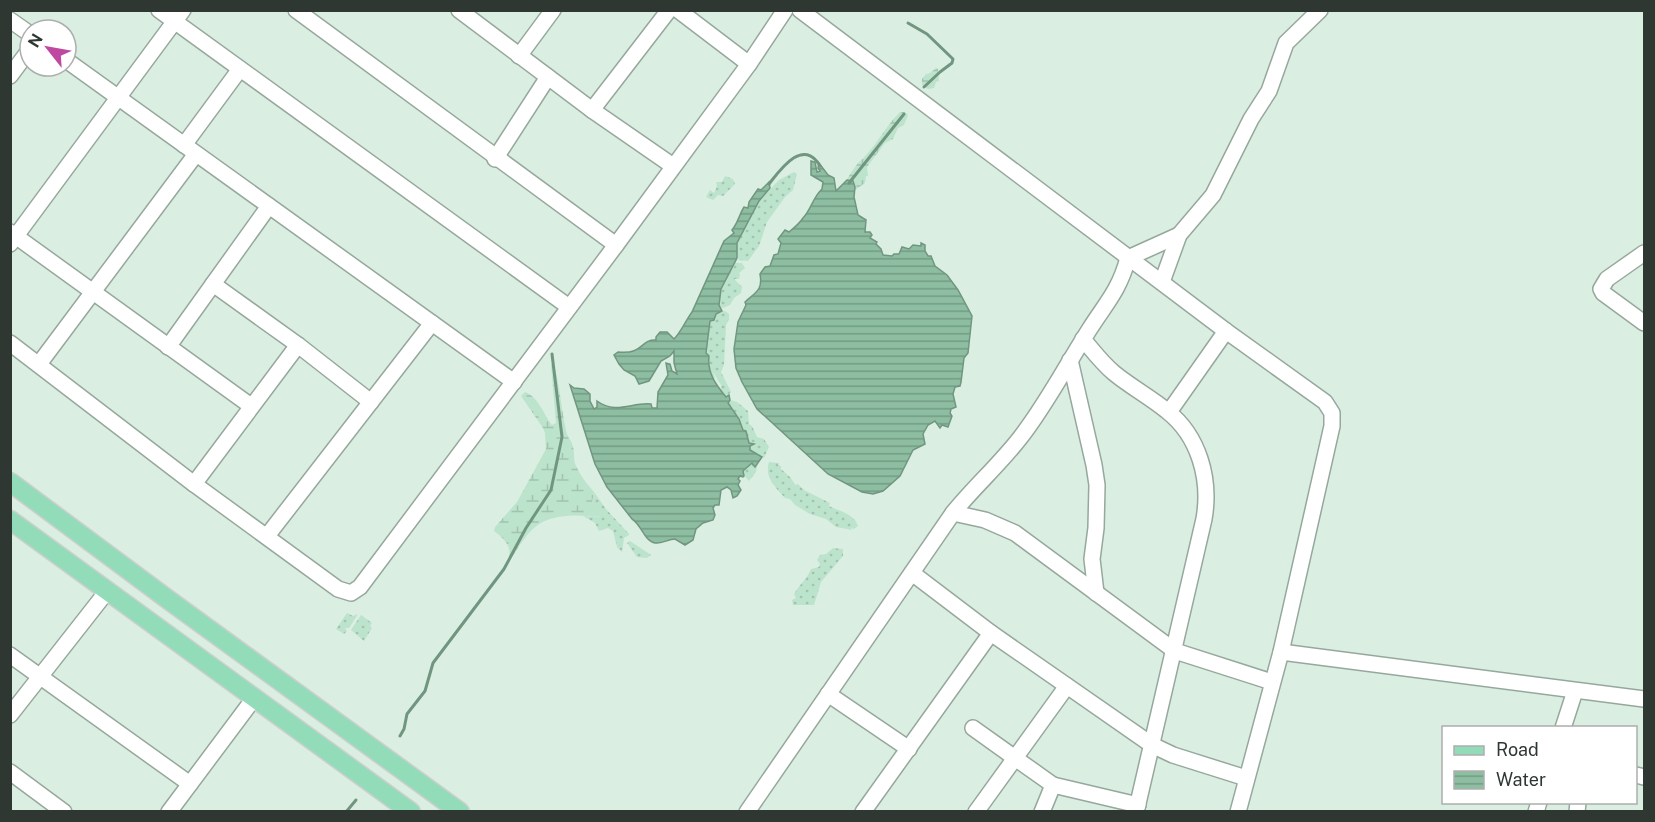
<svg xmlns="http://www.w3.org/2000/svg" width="1655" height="822" font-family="'Public Sans',sans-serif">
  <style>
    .grass { fill: url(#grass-dots) }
    .wetland { fill: url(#wetland-marsh) }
    .water { fill: url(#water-rules); stroke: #719680; stroke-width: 1.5 }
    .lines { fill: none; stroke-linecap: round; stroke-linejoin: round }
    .stream { stroke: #719680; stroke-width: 3 }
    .minor-casing { stroke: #96a89d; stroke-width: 18 }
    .major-casing { stroke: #cdcfce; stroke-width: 21 }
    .minor { stroke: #fff; stroke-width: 15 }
    .major { stroke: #93dcb9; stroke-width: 18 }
  </style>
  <defs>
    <pattern id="grass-dots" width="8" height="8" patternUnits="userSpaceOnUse" patternTransform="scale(1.5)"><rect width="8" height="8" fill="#bce3cc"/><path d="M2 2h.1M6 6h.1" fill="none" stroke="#a2c3b0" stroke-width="1.8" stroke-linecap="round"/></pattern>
    <pattern id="wetland-marsh" width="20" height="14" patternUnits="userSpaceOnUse" patternTransform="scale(1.5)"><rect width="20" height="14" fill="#bce3cc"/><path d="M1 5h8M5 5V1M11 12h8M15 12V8" fill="none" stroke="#a2c3b0"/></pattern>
    <pattern id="water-rules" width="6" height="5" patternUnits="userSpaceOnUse" patternTransform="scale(1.5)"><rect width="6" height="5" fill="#8dbea2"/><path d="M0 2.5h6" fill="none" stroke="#749b85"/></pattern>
  </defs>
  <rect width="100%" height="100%" fill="#dbeee2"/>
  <g class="grass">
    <path d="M 794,172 L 797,174 L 793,190 L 785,197 L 767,222 L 759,246 L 748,261 L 739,260 L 736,254 L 737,243 L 759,201 L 779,180 Z"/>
    <path d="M 725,176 L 733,179 L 735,184 L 723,196 L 718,195 L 713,200 L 706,197 L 710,190 L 714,193 L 717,186 L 716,182 L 722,182 Z"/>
    <path d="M 735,263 L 742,263 L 745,268 L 739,273 L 740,275 L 739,279 L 734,279 L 742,287 L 741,293 L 734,298 L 730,305 L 723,308 L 719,305 L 721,289 Z"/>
    <path d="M 725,311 L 729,314 L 729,319 L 726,325 L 724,365 L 721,372 L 731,392 L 726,397 L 721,391 L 721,385 L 713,372 L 715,378 L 713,379 C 707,361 699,313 725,311 Z"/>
    <path d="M 730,400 L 737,402 L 748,411 L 749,424 L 752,426 L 757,437 L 764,439 L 769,447 L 764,458 L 753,453 L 750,450 C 752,439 735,413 728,403 Z"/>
    <path d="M 758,462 L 756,472 L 749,481 L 742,473 L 752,463 L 754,466 Z"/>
    <path d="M 769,462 L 779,463 L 778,465 L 781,466 L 781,469 L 791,478 L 795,485 L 798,484 L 804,490 L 830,503 L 829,506 C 838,511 854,513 858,526 L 854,529 L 851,528 L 852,530 L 836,527 L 826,519 L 810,514 L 795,505 L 790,499 L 785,498 C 775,487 764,477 769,462 Z"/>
    <path d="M 594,492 L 606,509 L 629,534 L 629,535 L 624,538 L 622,552 L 617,547 L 613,531 L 608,528 L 599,531 L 595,523 L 583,516 L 602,517 L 592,502 Z"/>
    <path d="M 630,541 L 651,555 L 647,558 L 637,557 L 627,543 Z"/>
    <path d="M 833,548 L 843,549 L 843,556 L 821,582 L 814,605 L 793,605 L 792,600 L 796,598 L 794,594 C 800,584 807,579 811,569 L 819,567 L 820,564 L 817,560 L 820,555 L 826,554 Z"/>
    <path d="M 347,613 L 353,616 L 358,614 L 349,628 L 345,628 L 347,631 L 344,634 L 336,629 Z"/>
    <path d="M 361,615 L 372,623 L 370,626 L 372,628 L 364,641 L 351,630 Z"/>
  </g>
  <g class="wetland">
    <path d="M 936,68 L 938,69 L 939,81 L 936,82 L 934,88 L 928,89 L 922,85 L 922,79 L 926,74 L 930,73 Z"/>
    <path d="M 900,112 L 904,112 L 908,115 L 904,125 L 898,128 L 893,139 L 885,143 L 867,167 L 868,176 L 866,176 L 865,183 L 855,190 L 855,184 L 849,180 L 847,180 C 850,173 854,169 857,164 C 875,149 885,126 900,112 Z"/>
    <path d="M 551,365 L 554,365 C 560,386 561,408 566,430 C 567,437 572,441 573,447 C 575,453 573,460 576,466 C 580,475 587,484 594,492 L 592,502 L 603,517 C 577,515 547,511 528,534 C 519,545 512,558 504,569 C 514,551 510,543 494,531 L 495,527 L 517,502 L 546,449 L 545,433 L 543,428 L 521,396 L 525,392 C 539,397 543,414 552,425 L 556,423 Z"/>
  </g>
  <g class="water">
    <path d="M 811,161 L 815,162 L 817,172 L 820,171 L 818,168 L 819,163 L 828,175 L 834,178 L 836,191 L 847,180 L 853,181 L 855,187 L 854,197 L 858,215 L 866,220 L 865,232 L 870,232 L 872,235 L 870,238 L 877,242 L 876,244 L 881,249 L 883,255 L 892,256 L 894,254 L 899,254 L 902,247 L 909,249 L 913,245 L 921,246 L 921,243 L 925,245 L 925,251 L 928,256 L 931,256 L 935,266 L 947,275 L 958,290 L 972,316 L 968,353 L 964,358 L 961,382 L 960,386 L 955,387 L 953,394 L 956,407 L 951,409 L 950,413 L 952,416 L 948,427 L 942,425 L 940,428 L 935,421 L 928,425 L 923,434 L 925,444 L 913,450 L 900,476 L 883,491 L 873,494 L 862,492 L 828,474 L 757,409 L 742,382 L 736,368 L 734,349 L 738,322 L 746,305 L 745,302 C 756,292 763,290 760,274 L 765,267 L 770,266 L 774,255 L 778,254 L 781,243 L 778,239 L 785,230 L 789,232 C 794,228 800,223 803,218 C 811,210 813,197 822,189 L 823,182 L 811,175 Z"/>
    <path d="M 769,182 L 770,188 L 759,201 L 737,243 L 737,258 L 721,289 L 719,305 L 722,311 L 716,314 L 714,320 L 710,321 L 706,353 L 709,356 C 707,373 716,385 726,397 L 729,395 L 730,400 L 728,403 L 739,419 L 743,430 L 746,431 L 749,443 L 754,444 L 750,446 L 750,450 L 762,457 L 755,467 L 752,463 L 743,471 L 744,476 L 743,477 L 740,476 L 738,479 L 740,481 L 738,485 L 741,490 L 737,496 L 733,498 L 731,490 L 727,487 L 721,490 L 719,505 L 715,505 L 713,508 L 715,515 L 713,520 L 703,523 L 696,529 L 693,540 L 685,545 L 675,539 C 668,539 662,544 655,543 C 645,542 641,524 632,519 L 607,487 L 595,464 L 570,385 L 574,388 L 584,389 L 590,394 L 590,401 L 594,409 L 597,407 L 597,401 C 616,415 632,402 651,404 L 652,408 L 657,408 L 658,392 L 668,375 L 666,363 L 670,364 L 672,371 L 677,374 L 674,363 L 674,351 L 670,356 L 661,361 L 649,381 L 639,384 L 635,376 L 624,370 L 619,364 L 614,355 L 618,352 C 644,355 640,339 656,340 L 656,337 L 660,332 L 667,332 L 674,339 C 681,332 686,320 692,312 L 724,241 L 734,233 L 732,230 C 738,223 739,215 744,207 L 748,208 L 749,202 L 758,189 L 761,190 Z"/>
  </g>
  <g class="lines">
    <g class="stream">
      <path d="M 908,23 L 927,34 L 953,59 L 952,63 L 940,72 L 924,87"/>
      <path d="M 849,183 L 904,114"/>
      <path d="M 769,184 C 780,170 803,137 820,166"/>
      <path d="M 400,736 L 404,729 L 407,714 L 425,691 L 433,663 L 504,569 L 526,528 L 551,490 L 562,437 L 552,354"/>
      <path d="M 346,812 L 356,800"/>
    </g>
    <defs>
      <g id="minor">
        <path d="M 159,10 L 569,307"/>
        <path d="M 296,10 L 616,245"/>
        <path d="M 459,10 L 592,110 L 673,166"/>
        <path d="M 678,10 L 749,64"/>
        <path d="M 800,10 L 1226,331 L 1325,402 L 1332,413 L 1332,426 L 1281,652 L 1238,812"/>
        <path d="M 10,20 L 30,34"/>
        <path d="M 519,56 L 553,10"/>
        <path d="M 66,60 L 514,382"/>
        <path d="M 10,76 L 30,49"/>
        <path d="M 592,110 L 669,10"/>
        <path d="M 184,145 L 240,69"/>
        <path d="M 495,159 L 548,77"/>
        <path d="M 10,232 L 251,406"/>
        <path d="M 10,244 L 183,10"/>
        <path d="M 1644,253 L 1607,279 L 1601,289 L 1603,293 L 1644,323"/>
        <path d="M 1162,282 L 1179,235 L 1213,195 L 1251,119 L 1269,91 L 1286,43 L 1320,10"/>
        <path d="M 213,284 L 298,345 L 371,402"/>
        <path d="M 1083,339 C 1093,351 1102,363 1114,373 C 1131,387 1150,397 1167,411 C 1199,436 1211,479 1204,519 L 1136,812"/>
        <path d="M 10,343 L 194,484 L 338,589 L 351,593 L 360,587 L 616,245 L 749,64 L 785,10"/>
        <path d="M 168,347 L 269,206"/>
        <path d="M 1070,360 L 1094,465 L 1097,485 L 1096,528 L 1092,559 L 1096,593"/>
        <path d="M 39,364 L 196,154"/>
        <path d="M 1169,412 L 1226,331"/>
        <path d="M 194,484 L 298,345"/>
        <path d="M 953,513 L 985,520 L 1015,533 L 1175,651 L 1272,682"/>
        <path d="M 267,536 L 432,323"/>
        <path d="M 912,573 L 991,633 L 1152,745 L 1173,755 L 1246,778"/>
        <path d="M 1281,652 L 1644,699"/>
        <path d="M 10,655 L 190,784"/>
        <path d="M 828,694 L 909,749"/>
        <path d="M 10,715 L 108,590"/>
        <path d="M 973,728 L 1015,758 L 1067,686"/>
        <path d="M 1563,728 L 1575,691"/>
        <path d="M 10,772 L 64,812"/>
        <path d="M 1636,775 L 1644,777"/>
        <path d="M 1053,785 L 1138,805"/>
        <path d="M 169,812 L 255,697"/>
        <path d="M 747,812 L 953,513 C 974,487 999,465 1020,438 C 1046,405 1066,366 1089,330 C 1106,303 1119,291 1128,258 L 1179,235"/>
        <path d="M 863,812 L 991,633"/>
        <path d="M 976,812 L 1015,758 L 1053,785 L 1042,812"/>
        <path d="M 1536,812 L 1539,802"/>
        <path d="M 1577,812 L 1578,802"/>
      </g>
      <g id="major">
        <path d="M 10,482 L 166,598 L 460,812"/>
        <path d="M 10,520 L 411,812"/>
      </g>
    </defs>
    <use href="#minor" class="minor-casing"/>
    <use href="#major" class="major-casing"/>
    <use href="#minor" class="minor"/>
    <use href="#major" class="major"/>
  </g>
  <rect width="1655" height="822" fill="none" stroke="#2f3732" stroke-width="24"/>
  <rect x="1442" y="726" width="195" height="78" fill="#ffffff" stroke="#acafad" stroke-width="1.5"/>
  <rect x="1454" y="746" width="30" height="9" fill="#93dcb9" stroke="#acafad" stroke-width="1.5"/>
  <text x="1496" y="756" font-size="18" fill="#2f3732">Road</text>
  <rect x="1454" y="771" width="30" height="18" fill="url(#water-rules)" stroke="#acafad" stroke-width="1.5"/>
  <text x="1496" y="786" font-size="18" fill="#2f3732">Water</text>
  <g transform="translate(48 48) rotate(301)"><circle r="28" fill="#ffffff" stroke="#acafad" stroke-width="1.5"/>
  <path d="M0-4.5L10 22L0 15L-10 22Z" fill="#bf49a0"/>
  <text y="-9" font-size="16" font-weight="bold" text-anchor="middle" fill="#2f3732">N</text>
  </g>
</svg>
